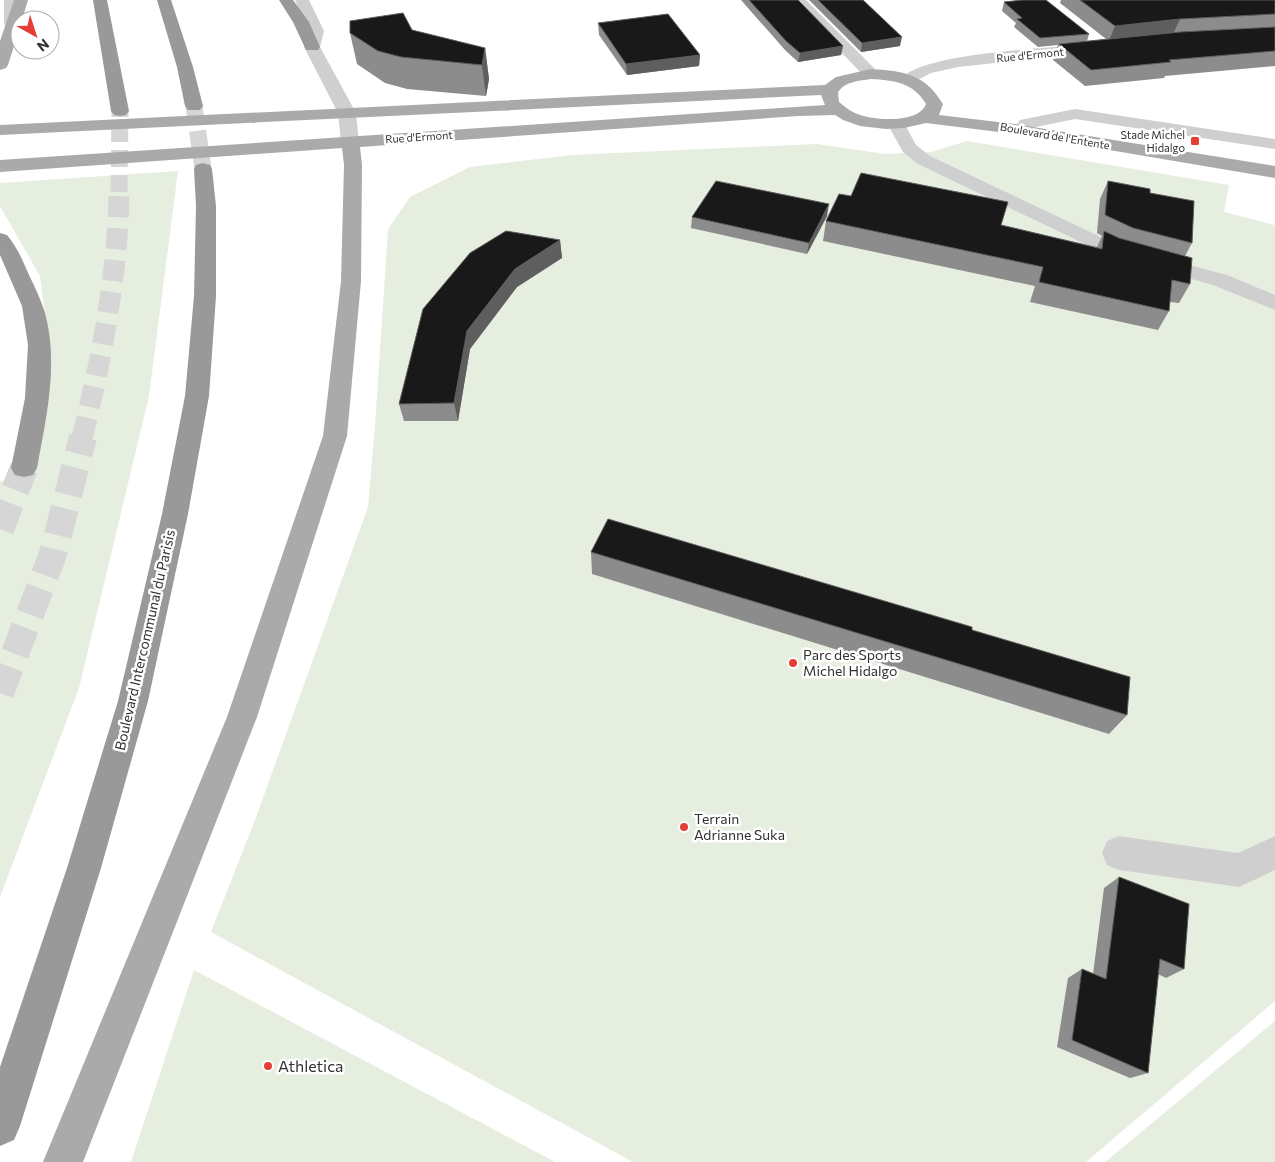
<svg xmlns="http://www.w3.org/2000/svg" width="1275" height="1162" font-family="Commissioner,sans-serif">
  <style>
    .green { fill: #e6eee0 }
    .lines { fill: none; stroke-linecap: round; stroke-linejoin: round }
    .highway-tunnel-far2 { stroke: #d6d6d6; stroke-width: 17; stroke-dasharray: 17 8; stroke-linecap: butt }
    .highway-tunnel-far1 { stroke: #d6d6d6; stroke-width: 21; stroke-dasharray: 21 11; stroke-linecap: butt }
    .highway-tunnel { stroke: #d6d6d6; stroke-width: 28; stroke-dasharray: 28 14; stroke-linecap: butt }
    .minor { fill: #cfcfcf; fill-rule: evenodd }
    .major { fill: #aaa; fill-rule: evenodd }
    .highway { fill: #999; fill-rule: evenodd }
    .wall { fill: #8c8c8c }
    .shaded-wall { fill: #5e5e5e }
    .building { fill: #191919; stroke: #5e5e5e }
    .poi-dot { fill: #e63e36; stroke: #fff; stroke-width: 2 }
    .labels { text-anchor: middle; stroke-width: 5; stroke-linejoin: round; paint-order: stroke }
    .far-street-label { font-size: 11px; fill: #323232; stroke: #fff }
    .far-poi-label { font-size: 11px; fill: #323232; stroke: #fff; text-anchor: end }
    .street-label { font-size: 14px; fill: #323232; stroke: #fff }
    .poi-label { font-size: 14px; fill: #323232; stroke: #fff; text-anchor: start }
    .near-poi-label { font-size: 16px; fill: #323232; stroke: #fff; text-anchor: start }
  </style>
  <rect width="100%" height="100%" fill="#fff"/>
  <g class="green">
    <path d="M 967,141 L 1229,185 L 1224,212 L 1275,225 L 1275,1001 L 1086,1162 L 633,1162 L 211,932 L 255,820 L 368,507 L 375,426 L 388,229 L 410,197 L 470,167 L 571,155 L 817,144 L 885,154 L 931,152 Z"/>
    <path d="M 178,171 L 149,396 L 79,688 L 0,897 L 0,481 L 23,477 L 50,354 L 40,276 L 0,206 L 0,183 Z"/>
    <path d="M 194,970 L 555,1162 L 131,1162 Z"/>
    <path d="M 1275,1021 L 1275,1162 L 1105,1162 Z"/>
  </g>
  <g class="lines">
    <g class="highway-tunnel-far2">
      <path d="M 194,106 L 203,169"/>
      <path d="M 119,192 L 120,111"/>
    </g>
    <path class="highway-tunnel-far1" d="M 82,438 C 102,358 118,273 119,191"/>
    <g class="highway-tunnel">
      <path d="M 0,529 L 24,468"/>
      <path d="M 0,693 L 53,554 L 83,437"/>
    </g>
    <g class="minor">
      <path d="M 4,0 L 18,0 L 20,24 L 17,27 L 7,27 L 4,24 Z"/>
      <path d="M 295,0 L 309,0 L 324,31 L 320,47 L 356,113 L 359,142 L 356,146 L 350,147 L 344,146 L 341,142 L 338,113 L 304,47 L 308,31 Z"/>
      <path d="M 791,0 L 806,0 L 877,71 L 879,74 L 877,77 L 865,77 Z"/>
      <path d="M 1092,44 L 1098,46 L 1100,49 L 1098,52 L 958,67 L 931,73 L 908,85 L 902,83 L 900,80 C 919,52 1056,48 1092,44 Z"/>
      <path d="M 1075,109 L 1275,139 L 1275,149 L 1075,119 L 1026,129 L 1020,128 L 1017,124 L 1020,120 Z"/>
      <path d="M 897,120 L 903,121 L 916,145 L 930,156 L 1124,248 L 1227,275 L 1275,295 L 1275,310 L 1213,285 L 1110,256 L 918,164 L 903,152 L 888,125 L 891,121 Z"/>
      <path d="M 1119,836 L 1238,853 L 1275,836 L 1275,870 L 1239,887 L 1119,870 L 1107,865 L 1102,853 L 1107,841 Z"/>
    </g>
    <g class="major">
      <path d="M 14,0 L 28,0 L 22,20 L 20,20 L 20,27 L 8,65 L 6,68 L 0,70 L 0,41 Z"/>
      <path d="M 871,69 C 904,71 925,74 943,104 L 939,115 L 1015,124 L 1275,166 L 1275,178 L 1015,134 L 926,123 L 904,128 L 886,129 L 860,126 L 843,120 L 835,115 L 798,116 L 360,147 L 362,165 L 361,281 L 347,436 L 257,717 L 83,1162 L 43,1162 L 227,717 L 323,436 L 341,281 L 344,165 L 342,148 L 0,172 L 0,160 L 825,105 L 821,95 L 0,135 L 0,125 L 825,85 L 836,77 ZM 871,79 C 894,80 914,83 926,104 C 919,124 872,121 855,113 C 850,111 844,106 839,102 L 838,92 C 846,81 859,81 871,79 Z"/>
    </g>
    <g class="highway">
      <path d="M 93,0 L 107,0 L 129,111 L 126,115 L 120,116 L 114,115 L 111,111 Z"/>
      <path d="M 157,0 L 171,0 L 193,67 L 203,106 L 200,110 L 188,110 L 185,106 L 177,67 Z"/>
      <path d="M 279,0 L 293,0 L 309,22 L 320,47 L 318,50 L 306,50 L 293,22 Z"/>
      <path d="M 203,163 L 210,165 L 212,169 L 216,206 L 216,296 L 209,396 L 188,514 L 148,701 L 101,868 L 20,1126 L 14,1140 L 0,1146 L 0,1067 L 67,868 L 118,701 L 162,514 L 185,396 L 194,296 L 196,206 L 194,169 L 196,165 Z"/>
      <path d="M 0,233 L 7,235 C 17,247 23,261 29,275 C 35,287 41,300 45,313 C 59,364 46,418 37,468 L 33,475 L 24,477 L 15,475 L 11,468 L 25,398 L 28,345 L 22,306 L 0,255 Z"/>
    </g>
  </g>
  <g class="wall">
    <path d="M 741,0 L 797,0 L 843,46 L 841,55 L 798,62 L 785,50 Z"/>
    <path d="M 809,0 L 863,0 L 900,46 L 861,52 Z"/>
    <path d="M 1061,0 L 1275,0 L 1275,66 L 1165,76 L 1164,78 L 1085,86 L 1053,60 L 1058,45 L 1038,47 L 1014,27 L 1016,23 L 1002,11 L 1004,2 L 1089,34 L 1087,41 L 1106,39 L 1060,3 Z"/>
    <path d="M 598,23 L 700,55 L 699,66 L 627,75 L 599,35 Z"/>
    <path d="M 412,30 L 485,48 L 489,79 L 486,96 L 407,89 L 385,83 L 357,64 L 350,33 Z"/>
    <path d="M 1108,181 L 1150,193 L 1192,243 L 1185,256 L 1190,284 L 1179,303 L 1170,302 L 1169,311 L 1158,330 L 1030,302 L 1035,286 L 823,241 L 826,221 L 1001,225 L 1097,247 L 1102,236 L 1097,233 L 1100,199 Z"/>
    <path d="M 827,216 L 807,254 L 691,228 L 692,217 Z"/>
    <path d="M 560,240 L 562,258 L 517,287 L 470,349 L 458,421 L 404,421 L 399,404 Z"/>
    <path d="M 591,552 L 972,630 L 1127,715 L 1109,734 L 592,574 Z"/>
    <path d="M 1119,877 L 1184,969 L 1166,978 L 1158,974 L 1148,1073 L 1130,1078 L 1057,1047 L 1068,978 L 1082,969 L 1093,974 L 1104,888 Z"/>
  </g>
  <g class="shaded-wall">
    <path d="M 1180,19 L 1173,34 L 1109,41 L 1115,26 Z"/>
    <path d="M 902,37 L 900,46 L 861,52 L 862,43 Z"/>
    <path d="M 843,46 L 841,55 L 798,62 L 800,53 Z"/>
    <path d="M 485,48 L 489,79 L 486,96 L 482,65 Z"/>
    <path d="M 700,55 L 699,66 L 627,75 L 626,64 Z"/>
    <path d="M 829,204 L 827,216 L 807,254 L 809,243 Z"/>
    <path d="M 560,240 L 562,258 L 517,287 L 470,349 L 458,421 L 454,403 L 467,331 L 515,269 Z"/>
  </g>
  <g class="building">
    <path d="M 749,0 L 798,0 L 843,46 L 800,53 L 786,41 Z"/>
    <path d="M 818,0 L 863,0 L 902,37 L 862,43 Z"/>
    <path d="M 1022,0 L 1046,0 L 1089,34 L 1040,38 L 1017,19 L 1022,18 L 1004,2 Z"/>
    <path d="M 1080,0 L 1275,0 L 1275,14 L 1180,19 L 1115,26 Z"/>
    <path d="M 403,13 L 412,30 L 485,48 L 482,65 L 401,57 L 378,51 L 350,33 L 350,21 Z"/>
    <path d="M 668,14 L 700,55 L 626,64 L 598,23 Z"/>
    <path d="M 1275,27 L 1275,51 L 1169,60 L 1171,62 L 1091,70 L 1059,44 L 1180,32 Z"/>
    <path d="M 861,173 L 1008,202 L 1001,225 L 1102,249 L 1104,231 L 1119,238 L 1192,258 L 1190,284 L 1172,280 L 1169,311 L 1039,282 L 1043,267 L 826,221 L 839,194 L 851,196 Z"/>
    <path d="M 716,181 L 829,204 L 809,243 L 692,217 Z"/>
    <path d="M 1108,181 L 1150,189 L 1150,193 L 1194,201 L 1192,243 L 1133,228 L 1105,215 Z"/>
    <path d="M 506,231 L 560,240 L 515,269 L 467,331 L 454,403 L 399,404 L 423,309 L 470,253 Z"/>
    <path d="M 608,519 L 972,627 L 972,630 L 1130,677 L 1127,715 L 591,552 Z"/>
    <path d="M 1119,877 L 1189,904 L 1184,969 L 1160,959 L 1148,1073 L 1072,1040 L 1082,969 L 1106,979 Z"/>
  </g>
  <g class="poi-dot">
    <rect x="1190" y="136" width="10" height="10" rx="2.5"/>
    <circle cx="793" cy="663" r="5"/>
    <circle cx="684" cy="827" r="5"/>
    <circle cx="268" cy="1066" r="5"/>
  </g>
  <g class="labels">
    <g class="far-street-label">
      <text transform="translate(1030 55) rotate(-6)" y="4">Rue d'Ermont</text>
      <text transform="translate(1055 136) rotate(10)" y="4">Boulevard de l'Entente</text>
      <text transform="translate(419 137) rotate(-4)" y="4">Rue d'Ermont</text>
    </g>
    <g class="far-poi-label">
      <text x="1185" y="139">Stade Michel<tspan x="1185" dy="13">Hidalgo</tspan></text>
    </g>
    <g class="street-label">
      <text transform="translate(145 640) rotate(-77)" y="5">Boulevard Intercommunal du Parisis</text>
    </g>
    <g class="poi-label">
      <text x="803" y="660">Parc des Sports<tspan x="803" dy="16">Michel Hidalgo</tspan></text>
      <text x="694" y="824">Terrain<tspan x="694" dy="16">Adrianne Suka</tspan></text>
    </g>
    <g class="near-poi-label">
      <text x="278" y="1072">Athletica</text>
    </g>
  </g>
  <g transform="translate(35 35) rotate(141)"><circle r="24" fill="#ffffff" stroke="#adadad"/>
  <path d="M0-4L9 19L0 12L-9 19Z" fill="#e63e36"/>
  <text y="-8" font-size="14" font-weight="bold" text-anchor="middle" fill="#323232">N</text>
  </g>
</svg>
